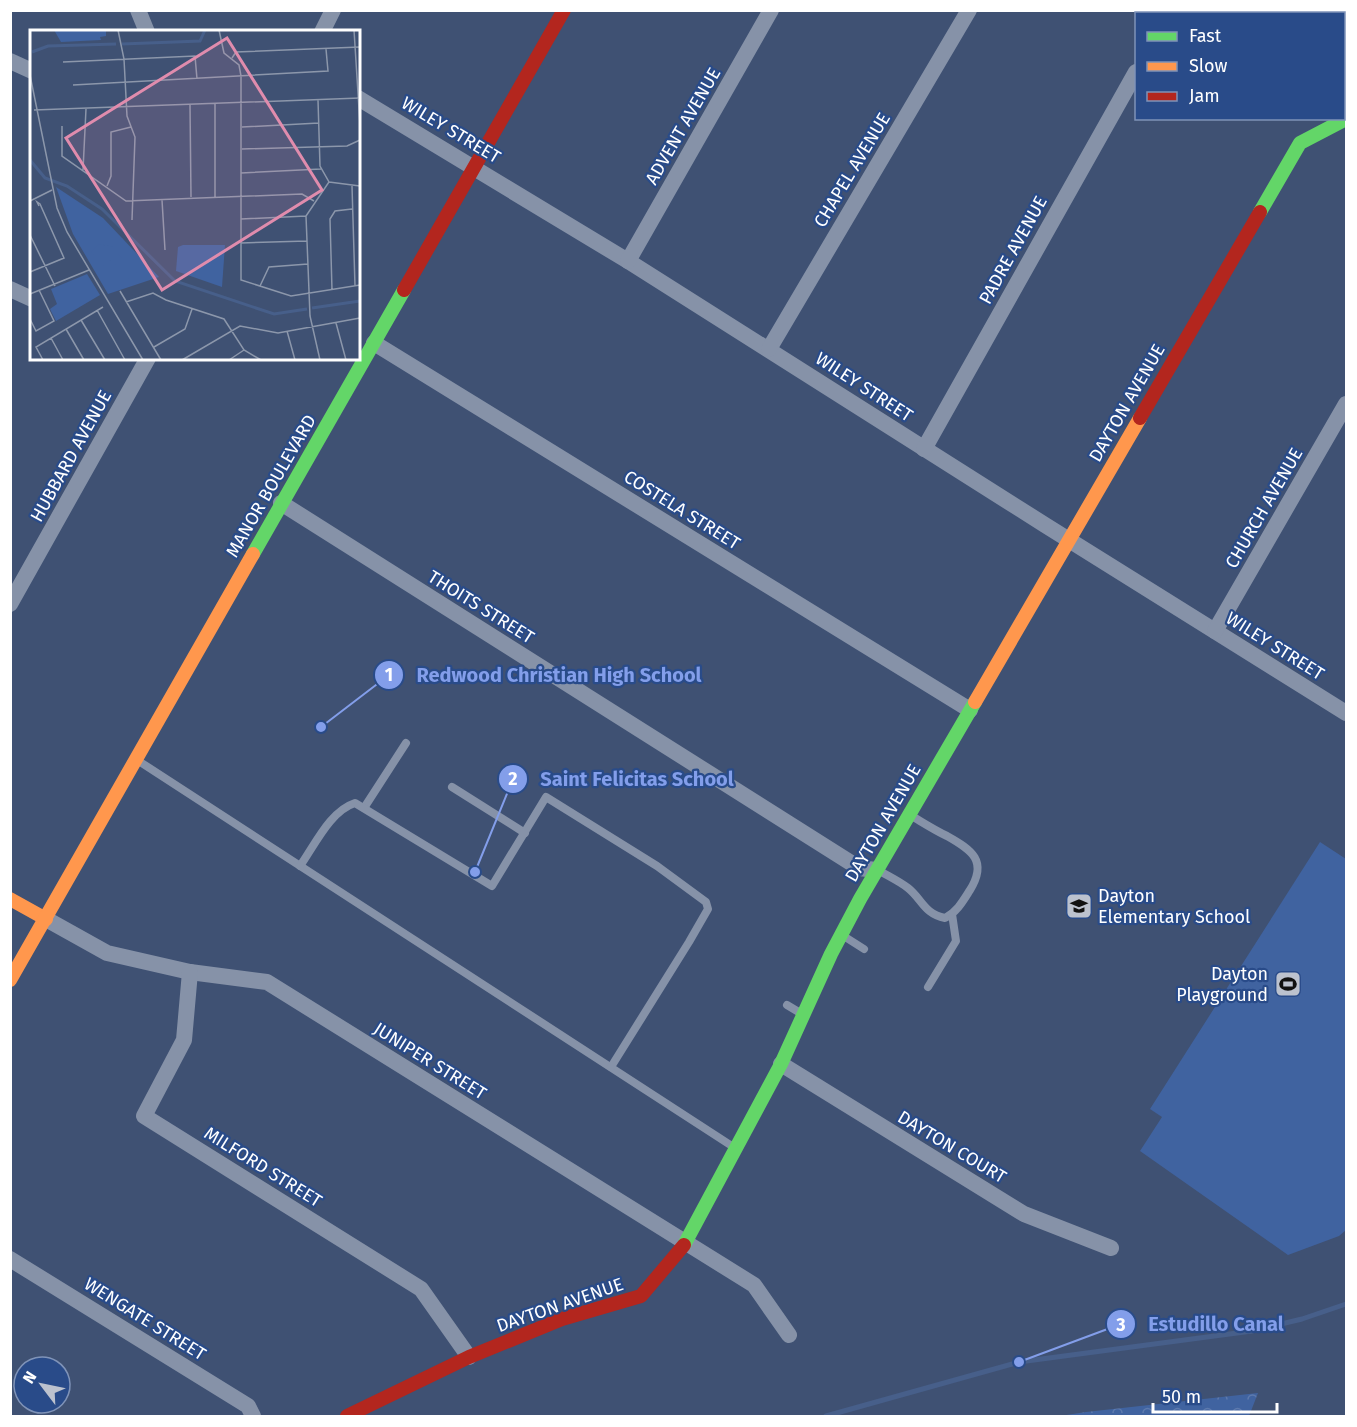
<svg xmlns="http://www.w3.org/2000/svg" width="1357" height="1427" font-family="'Fira Sans',sans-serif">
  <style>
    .forest { fill: url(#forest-crowns) }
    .pitch { fill: #4063a0 }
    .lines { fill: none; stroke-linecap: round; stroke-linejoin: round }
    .stream { stroke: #475f8a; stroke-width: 5 }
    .lane { stroke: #8692a8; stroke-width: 8 }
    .street { stroke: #8692a8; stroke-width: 16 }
    .fast { stroke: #63d668; stroke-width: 14 }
    .slow { stroke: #ff974d; stroke-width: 14 }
    .jam { stroke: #b3261e; stroke-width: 14 }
    .labels { text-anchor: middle; stroke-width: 4.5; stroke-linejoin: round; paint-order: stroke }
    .street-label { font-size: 18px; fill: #fff; stroke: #294b89 }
    .poi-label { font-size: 18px; fill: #fff; stroke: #294b89; text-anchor: start }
    .inset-river { fill: none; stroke: #475f8a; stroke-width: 3 }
    .inset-road { fill: none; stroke: #8c97ab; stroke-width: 1.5 }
    .view { fill: #e08cad; fill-opacity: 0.15; stroke: #e08cad; stroke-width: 3 }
    .inset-edge { fill: none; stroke: #fff; stroke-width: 3 }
    .leader { fill: none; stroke: #839eea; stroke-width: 2 }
    .callout-dot { fill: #839eea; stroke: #294b89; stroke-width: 2 }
    .mark-label { font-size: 18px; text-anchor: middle; font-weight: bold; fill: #fff }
    .callout-label { font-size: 20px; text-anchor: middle; font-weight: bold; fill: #839eea; stroke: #294b89; stroke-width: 4.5; stroke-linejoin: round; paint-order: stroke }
  </style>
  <defs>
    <pattern id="forest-crowns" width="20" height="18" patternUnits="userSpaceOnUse" patternTransform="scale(1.5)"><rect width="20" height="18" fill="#4063a0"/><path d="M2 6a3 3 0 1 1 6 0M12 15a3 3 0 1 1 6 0" fill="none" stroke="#5d7aae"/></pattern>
  </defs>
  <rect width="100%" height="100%" fill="#3f5173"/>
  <path class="forest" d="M 1258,1393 L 1249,1416 L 1060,1416 L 1086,1412 Z"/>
  <path class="pitch" d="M 1320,842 L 1346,859 L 1346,1230 L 1339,1236 L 1288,1255 L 1140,1151 L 1162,1117 L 1150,1109 Z"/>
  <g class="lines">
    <path class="stream" d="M 826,1416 L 1019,1362 L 1252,1331 L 1302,1319 L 1346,1304"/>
    <g class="lane">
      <path d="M 137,760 L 735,1148"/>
      <path d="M 452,787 L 525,833"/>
      <path d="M 364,808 L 406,743"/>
      <path d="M 300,866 C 315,845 330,811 355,803 L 492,886 L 546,797 L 657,866 L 706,902 L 708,909 L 689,942 L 611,1067"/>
      <path d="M 878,870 C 888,876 899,881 908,888 C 922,899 924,914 945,918 C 957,912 963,901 970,890 C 988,861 972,850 947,836 C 934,830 922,822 910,815"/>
      <path d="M 842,935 L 864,949"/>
      <path d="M 928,987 L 956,941 L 952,914"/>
      <path d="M 787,1005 L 802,1014"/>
    </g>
    <g class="street">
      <path d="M 138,10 L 147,32"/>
      <path d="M 1169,14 L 1171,10"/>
      <path d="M 322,32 L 333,10"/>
      <path d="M 10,61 L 32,71"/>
      <path d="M 358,98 L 628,261 L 1045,525 L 1346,713"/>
      <path d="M 628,261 L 771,10"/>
      <path d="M 10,289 L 32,299"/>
      <path d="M 374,343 L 970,710"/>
      <path d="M 769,349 L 969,10"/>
      <path d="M 924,449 L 1136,72"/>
      <path d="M 281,503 L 859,868 L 876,870"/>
      <path d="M 10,604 L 148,358"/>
      <path d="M 1215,631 L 1346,404"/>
      <path d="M 46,919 L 107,953 L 190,972 L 267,982 L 754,1285 L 789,1335"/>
      <path d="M 190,972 L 184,1040 L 144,1116 L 421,1289 L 469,1357"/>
      <path d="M 781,1064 L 1024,1214 L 1111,1248"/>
      <path d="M 10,1259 L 248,1406 L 253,1416"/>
    </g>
    <g class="fast">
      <path d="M 1260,212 L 1300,143 L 1346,119"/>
      <path d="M 253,554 L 404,290"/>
      <path d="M 684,1245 L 781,1064 L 831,954 L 860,899 L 975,702"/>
    </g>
    <g class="slow">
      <path d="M 975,702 L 1140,418"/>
      <path d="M 10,899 L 46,919"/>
      <path d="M 10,980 L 253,554"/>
    </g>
    <g class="jam">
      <path d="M 404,290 L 564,10"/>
      <path d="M 1140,418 L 1260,212"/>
      <path d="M 347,1416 L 469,1357 L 562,1319 L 641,1296 L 684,1245"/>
    </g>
  </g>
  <defs>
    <symbol id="school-square" viewBox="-11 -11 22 22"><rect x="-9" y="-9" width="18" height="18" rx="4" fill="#bcc2ce" stroke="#294b89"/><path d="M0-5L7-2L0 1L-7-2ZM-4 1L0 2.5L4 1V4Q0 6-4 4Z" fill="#111"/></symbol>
    <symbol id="stadium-square" viewBox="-11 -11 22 22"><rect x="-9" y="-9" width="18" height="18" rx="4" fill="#bcc2ce" stroke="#294b89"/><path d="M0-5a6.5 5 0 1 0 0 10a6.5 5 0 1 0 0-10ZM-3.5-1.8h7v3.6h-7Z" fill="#111"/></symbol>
  </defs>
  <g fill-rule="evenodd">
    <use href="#school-square" x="1064" y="891" width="30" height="30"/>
    <use href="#stadium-square" x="1273" y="969" width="30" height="30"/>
  </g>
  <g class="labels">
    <g class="street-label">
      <text transform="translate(683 126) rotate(-60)" y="6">ADVENT AVENUE</text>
      <text transform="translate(451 130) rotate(31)" y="6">WILEY STREET</text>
      <text transform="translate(852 170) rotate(-59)" y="6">CHAPEL AVENUE</text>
      <text transform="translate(1013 250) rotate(-61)" y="6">PADRE AVENUE</text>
      <text transform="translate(864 387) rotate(33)" y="6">WILEY STREET</text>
      <text transform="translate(1127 403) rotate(-60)" y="6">DAYTON AVENUE</text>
      <text transform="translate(71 456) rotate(-61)" y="6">HUBBARD AVENUE</text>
      <text transform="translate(271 486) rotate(-60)" y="6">MANOR BOULEVARD</text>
      <text transform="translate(1264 508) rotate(-60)" y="6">CHURCH AVENUE</text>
      <text transform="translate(682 510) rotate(32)" y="6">COSTELA STREET</text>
      <text transform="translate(481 607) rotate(32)" y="6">THOITS STREET</text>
      <text transform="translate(1275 646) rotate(32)" y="6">WILEY STREET</text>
      <text transform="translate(883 823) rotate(-60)" y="6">DAYTON AVENUE</text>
      <text transform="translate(430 1061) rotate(32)" y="6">JUNIPER STREET</text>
      <text transform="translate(952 1147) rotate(31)" y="6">DAYTON COURT</text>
      <text transform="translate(263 1167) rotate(32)" y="6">MILFORD STREET</text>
      <text transform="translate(560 1305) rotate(-19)" y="6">DAYTON AVENUE</text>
      <text transform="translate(145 1319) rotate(32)" y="6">WENGATE STREET</text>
    </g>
    <g class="poi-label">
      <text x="1098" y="902">Dayton<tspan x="1098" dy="21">Elementary School</tspan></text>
      <text x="1268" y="980" text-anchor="end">Dayton<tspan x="1268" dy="21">Playground</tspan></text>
    </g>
  </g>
  <g transform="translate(30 30)">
    <rect width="330" height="330" fill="#3f5173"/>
    <path d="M 24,0 L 76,0 L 76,6 L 70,7 L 71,10 L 31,12 ZM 26,157 L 73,188 L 129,247 L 78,264 L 43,204 ZM 57,244 L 70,265 L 26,291 L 20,279 L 27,274 L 21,259 Z" fill="#4063a0"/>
    <path d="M 92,208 L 114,236 L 99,249 L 85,234 L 92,228 L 88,224 L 74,236 L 61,222 L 69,214 L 83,217 ZM 153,215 L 195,215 L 192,257 L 146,241 L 148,217 Z" fill="#4063a0"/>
    <path class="inset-river" d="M 92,14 L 170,11 L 175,0M 2,22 L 18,16 L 86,14M 0,130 L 15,148 L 37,156 L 72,179 L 145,251 L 244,284 L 277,279M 282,278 L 330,271"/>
    <path class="inset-road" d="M 88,0 L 94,29 L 97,86 L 105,107 L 102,190M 189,0 L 194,23 L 209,35 L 211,46 L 211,250 L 261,266 L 330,255M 324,0 L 330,95M 202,28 L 206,22 L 330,17M 33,32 L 165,26 L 167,49M 0,45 L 27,178 L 37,202 L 113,330M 43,55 L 298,41 L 296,19M 288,70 L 290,136 L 299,152 L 276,186 L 280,286 L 290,330M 185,74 L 185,167M 160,75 L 161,167M 4,80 L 330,68M 32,96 L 32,126 L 96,171 L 272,164 L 284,171M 212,97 L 289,93M 212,119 L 317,116 L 330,110M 53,140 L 56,79M 211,143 L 291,139M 299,152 L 330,156M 77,156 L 81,146 L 81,102 L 101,97M 322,156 L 325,256M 132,170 L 135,220M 0,171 L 22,160M 211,189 L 276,186M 0,205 L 25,256M 211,213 L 277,211M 0,242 L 34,228 L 10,174 L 7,172 L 9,176M 230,256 L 239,237 L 278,234M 302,260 L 300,189 L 305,181 L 322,179M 90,261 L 131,330M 0,264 L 59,240M 96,272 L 123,263 L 136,270 L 194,289 L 214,320 L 231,330M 67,280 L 95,330M 0,289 L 6,301 L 24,291 L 9,260M 51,290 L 75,330M 306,293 L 316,330M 36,299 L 54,330M 257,301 L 265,330M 21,308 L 33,330M 124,317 L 155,299 L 162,279M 13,330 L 6,317 L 73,277M 152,330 L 210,296 L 248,303 L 330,288M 199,330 L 214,320"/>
    <path class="view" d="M 197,8 L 292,160 L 132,260 L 36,108 Z"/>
    <rect width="330" height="330" class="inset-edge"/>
  </g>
  <path class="leader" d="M321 727L389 675M475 872L513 779M1019 1362L1121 1324"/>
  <g class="callout-dot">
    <circle cx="321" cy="727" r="6"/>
    <circle cx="475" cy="872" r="6"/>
    <circle cx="1019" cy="1362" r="6"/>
    <circle cx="389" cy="675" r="15"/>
    <circle cx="513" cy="779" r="15"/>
    <circle cx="1121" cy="1324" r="15"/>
  </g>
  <g class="mark-label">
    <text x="389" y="681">1</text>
    <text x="513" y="785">2</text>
    <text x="1121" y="1331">3</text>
  </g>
  <g class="callout-label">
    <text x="559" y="682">Redwood Christian High School</text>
    <text x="637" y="786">Saint Felicitas School</text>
    <text x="1216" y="1331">Estudillo Canal</text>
  </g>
  <rect width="1357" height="1427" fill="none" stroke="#ffffff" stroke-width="24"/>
  <rect x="1135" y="12" width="210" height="108" fill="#294b89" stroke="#7f93b8" stroke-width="1.5"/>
  <rect x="1147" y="32" width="30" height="9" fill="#63d668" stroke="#7f93b8" stroke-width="1.5"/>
  <text x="1189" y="42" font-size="18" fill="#ffffff">Fast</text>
  <rect x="1147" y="62" width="30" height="9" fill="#ff974d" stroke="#7f93b8" stroke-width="1.5"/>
  <text x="1189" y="72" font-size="18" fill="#ffffff">Slow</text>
  <rect x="1147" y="92" width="30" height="9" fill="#b3261e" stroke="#7f93b8" stroke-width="1.5"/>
  <text x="1189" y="102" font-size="18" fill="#ffffff">Jam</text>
  <g transform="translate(42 1385) rotate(302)"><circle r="28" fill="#294b89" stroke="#7f93b8" stroke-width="1.5"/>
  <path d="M0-4.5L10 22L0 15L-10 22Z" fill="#bcc2ce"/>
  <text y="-9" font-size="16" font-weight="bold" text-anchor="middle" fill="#ffffff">N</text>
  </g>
  <path d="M1153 1403v9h124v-9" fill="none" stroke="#ffffff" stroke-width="3"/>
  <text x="1162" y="1403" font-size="18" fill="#ffffff" stroke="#294b89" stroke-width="4.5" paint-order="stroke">50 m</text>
</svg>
